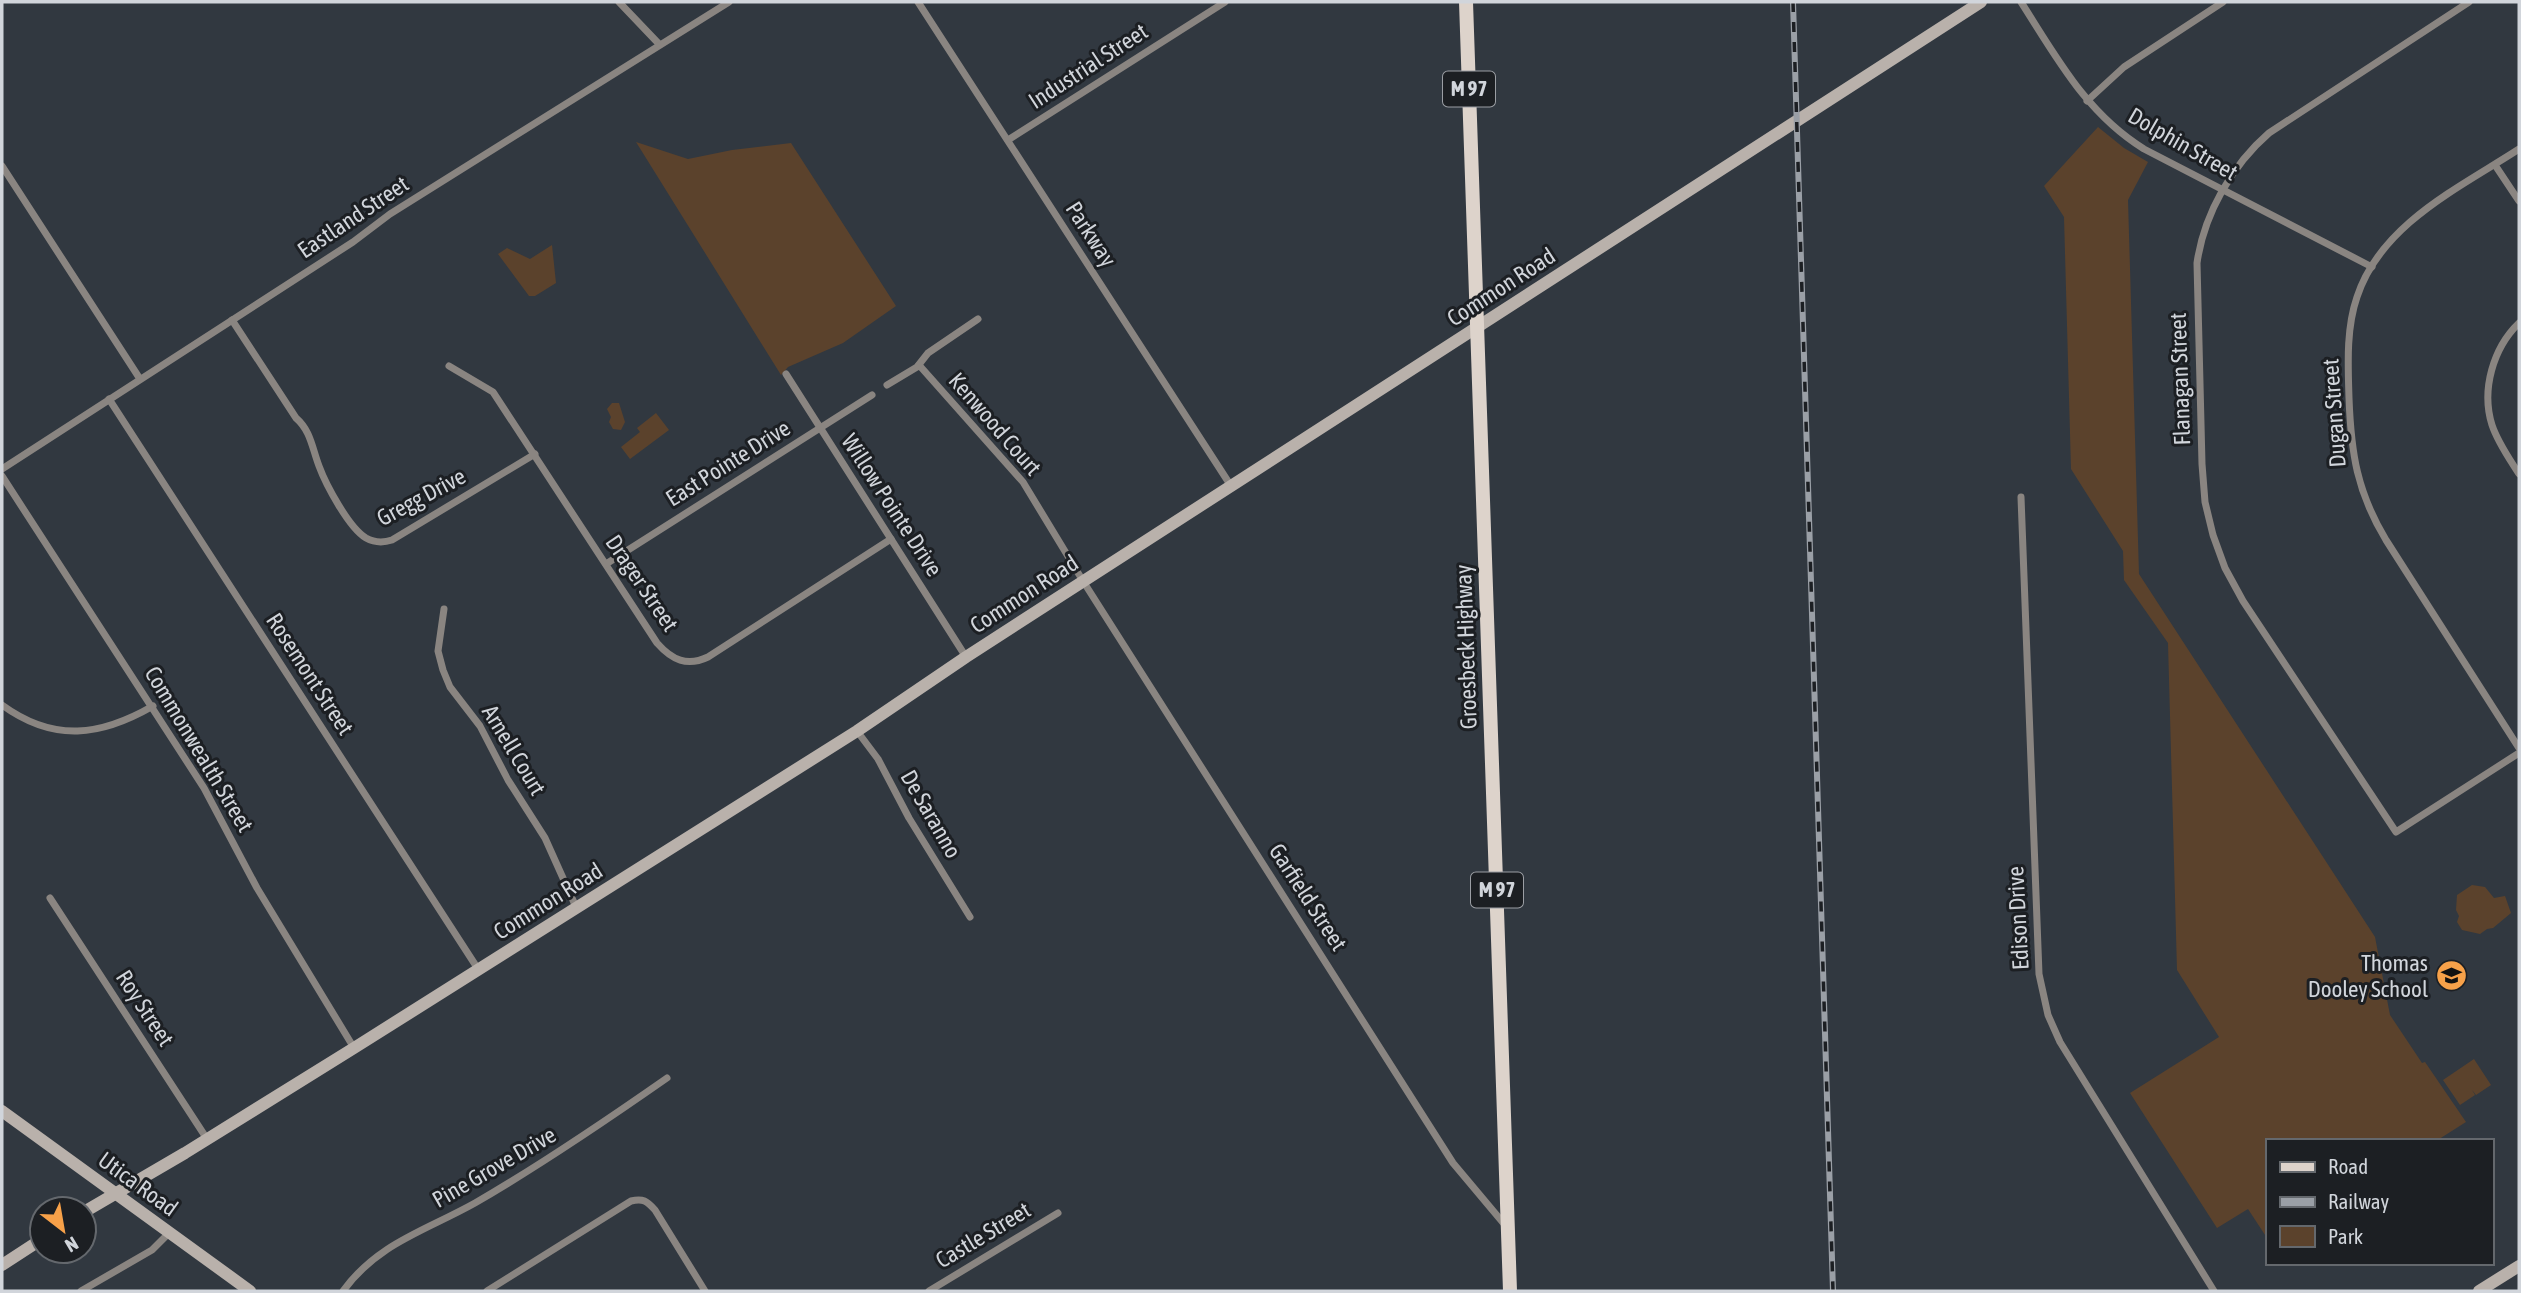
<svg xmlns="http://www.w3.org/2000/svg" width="2521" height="1293" font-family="'Asap Condensed',sans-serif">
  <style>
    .green { fill: #5b422c }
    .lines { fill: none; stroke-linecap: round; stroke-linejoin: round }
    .street { stroke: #8a8581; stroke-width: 7 }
    .secondary { stroke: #b9b1ab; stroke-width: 12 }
    .primary { stroke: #ddd3cb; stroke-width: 14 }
    .rail-casing { stroke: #9a9fa6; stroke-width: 6 }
    .rail { stroke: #1c1f23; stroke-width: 3.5; stroke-dasharray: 10; stroke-linecap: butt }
    .labels { text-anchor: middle; stroke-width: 6; stroke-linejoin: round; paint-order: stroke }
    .shield { fill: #1c1f23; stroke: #9b9ea4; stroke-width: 2 }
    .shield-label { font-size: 21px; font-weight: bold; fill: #d1d5db }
    .street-label { font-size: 23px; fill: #d1d5db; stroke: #1c1f23 }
    .poi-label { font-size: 23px; fill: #d1d5db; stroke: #1c1f23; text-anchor: end }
  </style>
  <rect width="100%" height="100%" fill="#313840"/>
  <g class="green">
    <path d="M 2098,127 L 2124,148 L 2148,162 L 2128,200 L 2139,574 L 2375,937 L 2390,1015 L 2422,1063 L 2425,1062 L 2466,1122 L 2436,1141 L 2267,1141 L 2267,1238 L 2248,1209 L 2217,1228 L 2130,1093 L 2219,1037 L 2177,970 L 2168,643 L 2124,580 L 2123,551 L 2071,469 L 2064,217 L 2044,186 Z"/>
    <path d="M 636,142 L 688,159 L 732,150 L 791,143 L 896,306 L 843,343 L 788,367 L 781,375 Z"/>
    <path d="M 552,245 L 556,283 L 535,296 L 529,296 L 498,254 L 507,248 L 530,259 Z"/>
    <path d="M 612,403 L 619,403 L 625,422 L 621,430 L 613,429 L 609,422 L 611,417 L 607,409 Z"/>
    <path d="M 656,413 L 669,430 L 630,459 L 621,447 L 640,432 L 637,428 Z"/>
    <path d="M 2472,885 L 2485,887 L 2494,898 L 2505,896 L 2511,913 L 2493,928 L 2487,929 L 2480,934 L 2462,930 L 2457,922 L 2459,916 L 2456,910 L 2457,895 Z"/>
    <path d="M 2474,1059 L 2491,1085 L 2476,1095 L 2472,1090 L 2475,1095 L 2460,1105 L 2443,1080 Z"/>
  </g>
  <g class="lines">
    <g class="street">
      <path d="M 619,2 L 659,44"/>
      <path d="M 918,2 L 1231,486"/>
      <path d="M 2021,2 C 2057,58 2086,113 2144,149 L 2372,267"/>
      <path d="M 2469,2 L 2269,133 C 2232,165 2204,214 2197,263 L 2202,464 L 2205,502 L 2213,535 L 2225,568 L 2243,601 L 2396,832 L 2519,753"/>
      <path d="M 2087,101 L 2124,67 L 2223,2"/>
      <path d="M 1008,140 L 1225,2"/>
      <path d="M 2519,149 C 2459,188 2381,224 2357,297 C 2346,329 2348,365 2349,398 C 2351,453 2357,492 2386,540 L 2519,748"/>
      <path d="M 2495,165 L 2519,201"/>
      <path d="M 2,166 L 140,379"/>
      <path d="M 232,320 L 296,418 C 311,431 312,448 319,466 C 326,485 349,528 366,538 C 375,543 383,543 392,540 L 535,454"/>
      <path d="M 2519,323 C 2493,348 2481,390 2492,425 C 2498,443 2509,458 2519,474"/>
      <path d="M 919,365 L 1023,482 L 1083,581 L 1453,1163 L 1505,1225"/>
      <path d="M 449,366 L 493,392 L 657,643 C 672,660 687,667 708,657 L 891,539"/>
      <path d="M 786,374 L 966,657"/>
      <path d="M 887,385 L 917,367 L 928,353 L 978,319"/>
      <path d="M 109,399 L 478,969"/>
      <path d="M 2,469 L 353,242 L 390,214 L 729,2"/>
      <path d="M 2,476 L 204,788 L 257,888 L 354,1048"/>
      <path d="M 2021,497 L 2039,974 L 2048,1015 L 2060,1042 L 2214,1291"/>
      <path d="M 606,564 L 872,395"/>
      <path d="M 444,609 L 438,651 L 443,670 L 450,687 L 480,726 L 508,780 L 545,838 L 576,907"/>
      <path d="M 2,705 C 54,743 101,736 153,706"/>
      <path d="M 857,731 L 878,759 L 909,818 L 970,917"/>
      <path d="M 50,898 L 207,1139"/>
      <path d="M 81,1291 L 152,1250 L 169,1233"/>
      <path d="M 343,1291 C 378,1243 425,1231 475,1203 C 541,1165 604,1122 667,1078"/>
      <path d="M 487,1291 L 631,1201 C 643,1198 647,1201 655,1210 L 705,1291"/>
      <path d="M 929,1291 L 1058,1213"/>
    </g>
    <g class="secondary">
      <path d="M 2,1111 L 250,1291"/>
      <path d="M 84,1212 L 185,1153 L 354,1048 L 857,731 L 966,657 L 1981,2"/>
      <path d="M 2,1265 L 42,1239"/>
      <path d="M 2479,1291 L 2519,1266"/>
    </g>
    <path class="primary" d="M 1466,2 L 1510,1291"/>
    <defs>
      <path id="rail" d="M 1793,2 L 1833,1291"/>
    </defs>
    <use href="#rail" class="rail-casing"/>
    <use href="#rail" class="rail"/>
  </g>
  <defs>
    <symbol id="school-disc" viewBox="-11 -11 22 22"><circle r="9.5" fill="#f7a149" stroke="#1c1f23"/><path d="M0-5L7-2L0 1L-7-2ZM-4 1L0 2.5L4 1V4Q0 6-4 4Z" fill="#111"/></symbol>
  </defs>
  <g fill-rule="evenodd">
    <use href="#school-disc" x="2434" y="958" width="35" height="35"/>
  </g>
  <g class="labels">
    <g class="shield">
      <rect x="1443" y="71.5" width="52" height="35" rx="5"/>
      <rect x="1471" y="872.5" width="52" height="35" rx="5"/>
    </g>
    <g class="shield-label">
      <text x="1469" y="96">M 97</text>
      <text x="1497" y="897">M 97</text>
    </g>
    <g class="street-label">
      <text transform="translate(1088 66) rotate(-33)" y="8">Industrial Street</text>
      <text transform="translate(2183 144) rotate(30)" y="8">Dolphin Street</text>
      <text transform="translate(353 217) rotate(-34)" y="8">Eastland Street</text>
      <text transform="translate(1091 234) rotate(57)" y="8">Parkway</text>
      <text transform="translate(1501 287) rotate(-33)" y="8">Common Road</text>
      <text transform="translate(2180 379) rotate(-92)" y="8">Flanagan Street</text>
      <text transform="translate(2334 413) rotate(-94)" y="8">Dugan Street</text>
      <text transform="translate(995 424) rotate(49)" y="8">Kenwood Court</text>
      <text transform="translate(728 463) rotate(-32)" y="8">East Pointe Drive</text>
      <text transform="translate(421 497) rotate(-28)" y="8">Gregg Drive</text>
      <text transform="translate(892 505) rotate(57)" y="8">Willow Pointe Drive</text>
      <text transform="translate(642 583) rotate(56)" y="8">Drager Street</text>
      <text transform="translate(1024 594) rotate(-33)" y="8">Common Road</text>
      <text transform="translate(1466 647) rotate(-92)" y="8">Groesbeck Highway</text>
      <text transform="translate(310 674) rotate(57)" y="8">Rosemont Street</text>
      <text transform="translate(199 749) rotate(59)" y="8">Commonwealth Street</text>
      <text transform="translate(514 750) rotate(59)" y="8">Arnell Court</text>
      <text transform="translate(931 814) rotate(60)" y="8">De Saranno</text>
      <text transform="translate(1308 897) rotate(57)" y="8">Garfield Street</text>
      <text transform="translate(548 901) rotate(-32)" y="8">Common Road</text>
      <text transform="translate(2018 918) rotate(-93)" y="8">Edison Drive</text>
      <text transform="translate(145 1008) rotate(57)" y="8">Roy Street</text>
      <text transform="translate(494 1167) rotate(-30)" y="8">Pine Grove Drive</text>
      <text transform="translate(138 1184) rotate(36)" y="8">Utica Road</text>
      <text transform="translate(983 1235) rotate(-31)" y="8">Castle Street</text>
    </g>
    <g class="poi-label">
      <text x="2428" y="971">Thomas<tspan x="2428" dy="26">Dooley School</tspan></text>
    </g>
  </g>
  <rect width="2521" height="1293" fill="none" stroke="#d1d5db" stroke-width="7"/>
  <rect x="2266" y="1139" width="228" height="126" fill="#1c1f23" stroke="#64686d" stroke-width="2"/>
  <rect x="2280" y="1162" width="35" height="10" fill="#ddd3cb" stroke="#64686d" stroke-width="2"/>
  <text x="2328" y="1174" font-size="21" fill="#d1d5db">Road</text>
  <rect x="2280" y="1197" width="35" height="10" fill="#9a9fa6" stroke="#64686d" stroke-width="2"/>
  <text x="2328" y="1209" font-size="21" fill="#d1d5db">Railway</text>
  <rect x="2280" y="1226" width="35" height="21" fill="#5b422c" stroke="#64686d" stroke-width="2"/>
  <text x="2328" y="1244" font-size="21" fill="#d1d5db">Park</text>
  <g transform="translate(63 1230) rotate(149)"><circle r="33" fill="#1c1f23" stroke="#64686d" stroke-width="2"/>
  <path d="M0-5L12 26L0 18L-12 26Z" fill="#f7a149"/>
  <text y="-10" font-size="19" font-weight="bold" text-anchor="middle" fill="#d1d5db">N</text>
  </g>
</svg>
